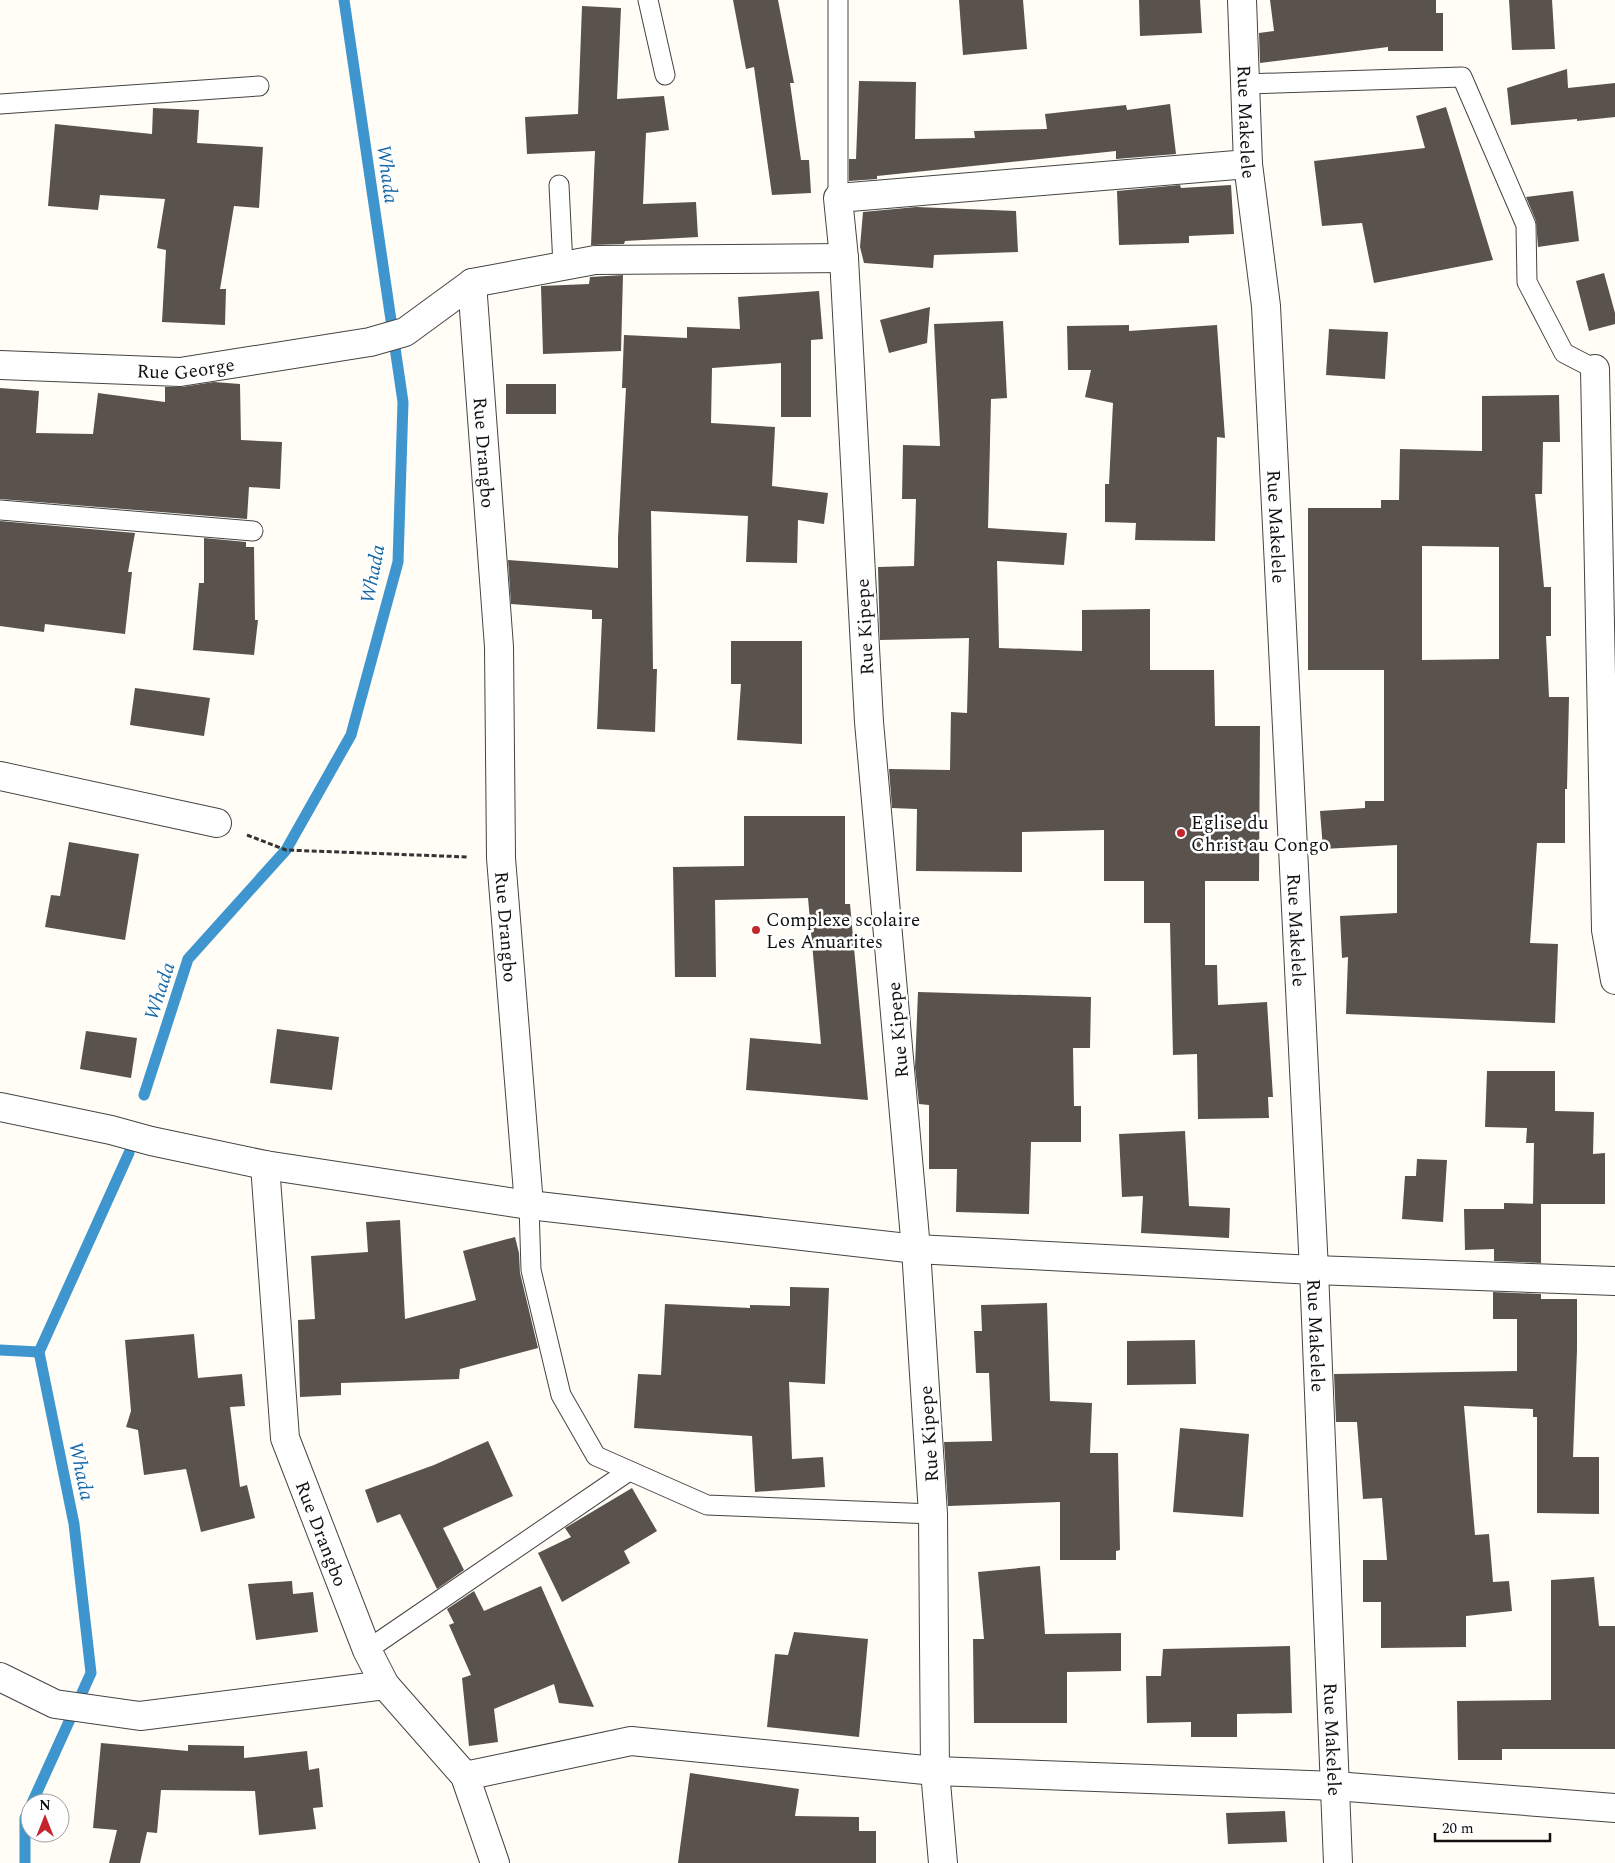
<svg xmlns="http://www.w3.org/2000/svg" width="1615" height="1863" font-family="Spectral,serif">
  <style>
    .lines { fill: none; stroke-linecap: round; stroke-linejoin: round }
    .stream { stroke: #3f96cf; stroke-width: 11 }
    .building { fill: #5a524d; fill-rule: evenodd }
    .lane-casing { stroke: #444; stroke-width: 21 }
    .street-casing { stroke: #444; stroke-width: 30 }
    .path { stroke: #333; stroke-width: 3; stroke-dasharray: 5 2.5; stroke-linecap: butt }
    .lane { stroke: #fff; stroke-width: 19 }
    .street { stroke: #fff; stroke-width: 28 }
    .poi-dot { fill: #c4262e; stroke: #fff; stroke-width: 2 }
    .labels { text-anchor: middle; stroke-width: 5; stroke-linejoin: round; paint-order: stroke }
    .street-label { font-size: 19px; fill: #111; stroke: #fff }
    .poi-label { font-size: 19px; fill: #111; stroke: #fff; text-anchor: start }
    .water-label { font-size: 20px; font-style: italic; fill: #1768a6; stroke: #fff }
  </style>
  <rect width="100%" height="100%" fill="#fffdf5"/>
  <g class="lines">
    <g class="stream">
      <path d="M 144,1095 L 188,959 L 286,850 L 351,735 L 398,562 L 403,402 L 344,0"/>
      <path d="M 0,1350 L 39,1352"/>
      <path d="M 32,1803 L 91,1673 L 74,1524 L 39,1352 L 129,1153"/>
      <path d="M 25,1863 L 25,1818 L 30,1808"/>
    </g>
  </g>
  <g class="building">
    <path d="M 733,0 L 778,0 L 794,83 L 790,83 L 801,160 L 809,160 L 811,193 L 772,195 L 754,67 L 746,69 Z"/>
    <path d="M 959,0 L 1023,0 L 1027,49 L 963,55 Z"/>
    <path d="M 1139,0 L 1200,0 L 1202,33 L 1140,36 Z"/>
    <path d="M 1270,0 L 1436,0 L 1436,13 L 1443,13 L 1443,51 L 1388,51 L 1388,47 L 1260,63 L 1259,33 L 1274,31 Z"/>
    <path d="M 1509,0 L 1552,0 L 1555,49 L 1512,50 Z"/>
    <path d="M 582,6 L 621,8 L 617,99 L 664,96 L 669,130 L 646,133 L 643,204 L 696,202 L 698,237 L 625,241 L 624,244 L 591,245 L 595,151 L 527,154 L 525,117 L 578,114 Z"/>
    <path d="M 1567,69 L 1568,88 L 1615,83 L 1615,117 L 1577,121 L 1577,119 L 1511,125 L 1507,88 Z"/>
    <path d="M 859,81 L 916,82 L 915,139 L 975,138 L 974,131 L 1047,129 L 1045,114 L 1126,105 L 1127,110 L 1170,104 L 1176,154 L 1116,159 L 1116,151 L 877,176 L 877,179 L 849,181 L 849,159 L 856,159 Z"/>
    <path d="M 1446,107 L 1493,260 L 1374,283 L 1362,223 L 1322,226 L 1314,161 L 1425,148 L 1416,116 Z"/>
    <path d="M 153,108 L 199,110 L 197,143 L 263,147 L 259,208 L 234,206 L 220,289 L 226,289 L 225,325 L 162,322 L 166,250 L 157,248 L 165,199 L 100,195 L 98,210 L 48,206 L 55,124 L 152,134 Z"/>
    <path d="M 1180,185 L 1181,188 L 1231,185 L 1234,234 L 1189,236 L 1189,243 L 1119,245 L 1117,191 Z"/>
    <path d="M 1573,191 L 1579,241 L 1538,247 L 1536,221 L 1526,197 Z"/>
    <path d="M 916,207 L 1016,211 L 1018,252 L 934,255 L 933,268 L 864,263 L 860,247 L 863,212 Z"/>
    <path d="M 1604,273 L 1615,313 L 1615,324 L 1589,331 L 1576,281 Z"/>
    <path d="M 623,275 L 621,351 L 543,354 L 541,286 L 589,284 L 590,277 Z"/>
    <path d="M 819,291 L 823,339 L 811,340 L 811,417 L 781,417 L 781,363 L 712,368 L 711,423 L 775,427 L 772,486 L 828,493 L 824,524 L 798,520 L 797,563 L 746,562 L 748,516 L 651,511 L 653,669 L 657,669 L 655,732 L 597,729 L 602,619 L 592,619 L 592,610 L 511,604 L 508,560 L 618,568 L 618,538 L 626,388 L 622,388 L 624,335 L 687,338 L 687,327 L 740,329 L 738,297 Z"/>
    <path d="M 930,307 L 927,343 L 889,353 L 880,320 Z"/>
    <path d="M 1003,321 L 1007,398 L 991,399 L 988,528 L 1067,533 L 1064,565 L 997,561 L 999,648 L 1082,651 L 1082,610 L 1150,609 L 1150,670 L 1214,670 L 1215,726 L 1260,726 L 1259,881 L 1205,881 L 1205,965 L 1217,965 L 1218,1005 L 1267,1002 L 1273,1097 L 1268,1097 L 1269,1118 L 1198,1119 L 1197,1054 L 1173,1055 L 1170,923 L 1144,923 L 1144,881 L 1104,881 L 1104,830 L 1022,832 L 1022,872 L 916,871 L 917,809 L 892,808 L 889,769 L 950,770 L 951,712 L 967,713 L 969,638 L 880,640 L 878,567 L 914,566 L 916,499 L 902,499 L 903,445 L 940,446 L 934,324 Z"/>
    <path d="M 1129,325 L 1129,331 L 1217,325 L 1225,438 L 1217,437 L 1215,541 L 1135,540 L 1136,523 L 1105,522 L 1105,484 L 1109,484 L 1113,403 L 1085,397 L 1091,370 L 1068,370 L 1067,326 Z"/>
    <path d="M 1329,329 L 1388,332 L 1385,379 L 1326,375 Z"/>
    <path d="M 214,382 L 240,384 L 241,440 L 282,442 L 280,489 L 249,487 L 247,519 L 0,499 L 0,388 L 39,391 L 36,433 L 93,434 L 98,393 L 165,402 L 165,387 L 182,387 Z"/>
    <rect x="506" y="384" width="50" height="30"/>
    <path d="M 1559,395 L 1560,442 L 1543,442 L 1542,494 L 1535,494 L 1544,587 L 1551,587 L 1551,636 L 1546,636 L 1549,697 L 1569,697 L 1567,789 L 1565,789 L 1565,843 L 1537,843 L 1530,943 L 1558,944 L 1555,1023 L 1346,1014 L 1348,957 L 1342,958 L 1340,916 L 1397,913 L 1397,845 L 1323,849 L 1320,811 L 1365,808 L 1365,801 L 1384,801 L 1384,670 L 1308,670 L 1308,508 L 1381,508 L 1381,500 L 1399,500 L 1400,449 L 1482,451 L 1482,396 ZM 1422,546 L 1499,547 L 1499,659 L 1422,660 Z"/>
    <path d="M 0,521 L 135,533 L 128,572 L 132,572 L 125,634 L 45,624 L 44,632 L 0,626 Z"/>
    <path d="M 204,538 L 246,542 L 246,547 L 254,547 L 255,620 L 258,620 L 254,655 L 193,650 L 199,583 L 204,583 Z"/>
    <path d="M 731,641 L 802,641 L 802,744 L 737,740 L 741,684 L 731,684 Z"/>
    <path d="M 135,688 L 210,698 L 204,736 L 130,725 Z"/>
    <path d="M 744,816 L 845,816 L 845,904 L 850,904 L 868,1100 L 746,1090 L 750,1038 L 821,1044 L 808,898 L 715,900 L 716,977 L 675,977 L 673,867 L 744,866 Z"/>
    <path d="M 69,842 L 139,854 L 125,940 L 45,927 L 51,895 L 60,896 Z"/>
    <path d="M 918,992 L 1091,997 L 1090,1048 L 1073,1048 L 1074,1106 L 1081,1106 L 1081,1142 L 1031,1142 L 1029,1214 L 956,1212 L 957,1169 L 929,1169 L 929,1105 L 919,1104 L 915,1067 Z"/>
    <path d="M 277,1029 L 339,1037 L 332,1090 L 270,1083 Z"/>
    <path d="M 86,1031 L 137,1038 L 131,1078 L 80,1069 Z"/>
    <path d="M 1487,1071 L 1555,1071 L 1555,1111 L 1594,1112 L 1593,1154 L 1605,1153 L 1605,1204 L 1533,1204 L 1534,1143 L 1526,1143 L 1527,1128 L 1485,1127 Z"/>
    <path d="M 1185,1131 L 1189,1206 L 1230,1208 L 1229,1238 L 1141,1233 L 1143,1196 L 1122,1197 L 1119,1134 Z"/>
    <path d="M 1417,1159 L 1447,1160 L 1443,1222 L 1402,1219 L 1405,1176 L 1416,1176 Z"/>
    <path d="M 1504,1203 L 1541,1204 L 1541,1263 L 1494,1261 L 1494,1249 L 1465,1250 L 1464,1209 L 1504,1209 Z"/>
    <path d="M 400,1220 L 405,1319 L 476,1300 L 463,1251 L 515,1237 L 519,1253 L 520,1273 L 538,1348 L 460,1369 L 459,1379 L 341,1383 L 341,1395 L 300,1397 L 298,1320 L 315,1319 L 311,1256 L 368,1252 L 366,1222 Z"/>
    <path d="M 790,1287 L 829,1288 L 825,1384 L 789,1382 L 792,1459 L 823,1457 L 825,1487 L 755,1492 L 752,1436 L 634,1428 L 638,1374 L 661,1375 L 665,1304 L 750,1308 L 750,1305 L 790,1306 Z"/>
    <path d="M 1493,1292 L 1541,1294 L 1541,1299 L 1577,1299 L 1577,1350 L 1573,1457 L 1599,1457 L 1599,1514 L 1537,1513 L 1537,1417 L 1533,1417 L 1533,1409 L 1464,1406 L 1475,1535 L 1489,1534 L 1493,1582 L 1509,1581 L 1512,1611 L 1466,1616 L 1466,1647 L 1381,1648 L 1381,1602 L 1363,1602 L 1363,1560 L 1387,1560 L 1382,1498 L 1363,1499 L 1357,1422 L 1336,1422 L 1334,1374 L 1517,1371 L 1517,1319 L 1493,1319 Z"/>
    <path d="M 1047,1303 L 1050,1401 L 1092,1403 L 1090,1453 L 1118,1453 L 1120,1550 L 1116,1551 L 1116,1560 L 1060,1560 L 1060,1502 L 948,1506 L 944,1442 L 992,1441 L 989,1373 L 976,1373 L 974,1331 L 982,1331 L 981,1305 Z"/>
    <path d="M 194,1334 L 198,1378 L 242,1374 L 245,1406 L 230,1407 L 240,1487 L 247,1485 L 255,1518 L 201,1532 L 186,1469 L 144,1475 L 138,1430 L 126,1427 L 131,1411 L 125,1340 Z"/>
    <path d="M 1195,1340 L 1196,1384 L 1127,1385 L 1127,1341 Z"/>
    <path d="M 1180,1428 L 1249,1434 L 1243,1517 L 1173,1512 Z"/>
    <path d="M 488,1441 L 513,1496 L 443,1528 L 464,1570 L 437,1589 L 400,1514 L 377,1523 L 365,1490 L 434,1465 Z"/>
    <path d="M 632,1488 L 657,1531 L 624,1551 L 630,1563 L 562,1602 L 538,1553 L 571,1537 L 565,1528 Z"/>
    <path d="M 1040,1566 L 1045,1634 L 1121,1633 L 1121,1671 L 1067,1672 L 1067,1723 L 974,1723 L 973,1639 L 984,1639 L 978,1572 Z"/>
    <path d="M 1594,1577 L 1599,1626 L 1615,1626 L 1615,1749 L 1502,1749 L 1502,1760 L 1458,1760 L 1457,1701 L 1551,1700 L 1551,1580 Z"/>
    <path d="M 292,1581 L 293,1594 L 313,1592 L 318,1632 L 256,1640 L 248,1584 Z"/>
    <path d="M 541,1586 L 594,1707 L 559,1703 L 554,1684 L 494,1709 L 498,1742 L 469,1746 L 462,1678 L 471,1675 L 449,1625 L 454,1623 L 447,1609 L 474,1591 L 484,1611 Z"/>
    <path d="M 794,1632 L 868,1639 L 859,1737 L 767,1727 L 775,1654 L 788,1655 Z"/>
    <path d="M 1290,1646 L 1292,1713 L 1237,1714 L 1237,1737 L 1191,1737 L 1191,1722 L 1147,1723 L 1146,1676 L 1161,1676 L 1163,1649 Z"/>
    <path d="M 101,1743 L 188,1751 L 188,1745 L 244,1746 L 244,1758 L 307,1751 L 309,1770 L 319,1768 L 323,1807 L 313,1808 L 316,1829 L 259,1835 L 255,1791 L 161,1790 L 157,1833 L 147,1832 L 140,1863 L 109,1863 L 117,1830 L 93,1828 Z"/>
    <path d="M 690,1773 L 799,1789 L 795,1816 L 859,1817 L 859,1831 L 876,1831 L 876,1863 L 678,1863 Z"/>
    <path d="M 1285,1811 L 1287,1842 L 1228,1844 L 1226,1813 Z"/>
  </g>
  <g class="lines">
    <defs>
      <g id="lane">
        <path d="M 648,0 L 665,75"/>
        <path d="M 838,0 L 838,198"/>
        <path d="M 1245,84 L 1462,77 L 1526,225 L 1527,282 L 1564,353 L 1595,369"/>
        <path d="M 0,104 L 259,86"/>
        <path d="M 559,185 L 563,266"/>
        <path d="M 0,510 L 253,531"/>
        <path d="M 529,1205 L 531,1270 L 561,1395 L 596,1456 L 707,1505 L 933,1514"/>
        <path d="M 367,1650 L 629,1471"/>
      </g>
      <g id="street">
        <path id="s1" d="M 1242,0 L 1248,164 L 1266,306 L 1314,1270 L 1338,1863"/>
        <path id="s2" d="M 472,283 L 499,647 L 501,858 L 529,1205"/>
        <path id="s3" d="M 0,365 L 180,372 L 370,342 L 405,332 L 472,283 L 595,260 L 844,258"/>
        <path d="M 1595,369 L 1606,930 L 1615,980"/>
        <path d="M 0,776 L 217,823"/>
        <path d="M 0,1107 L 111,1130 L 151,1141 L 265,1165 L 529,1205 L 916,1249 L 1314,1270 L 1615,1281"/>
        <path id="s4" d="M 265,1165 L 285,1438 L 367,1650 L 385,1685 L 465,1776 L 495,1863"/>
        <path d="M 0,1677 L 55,1704 L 140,1716 L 385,1685"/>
        <path d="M 465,1776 L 631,1741 L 935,1771 L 1335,1786 L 1615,1808"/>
        <path d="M 943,1863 L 935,1771 L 933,1514 L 916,1249 L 869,722 L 844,258 L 838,198 L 1248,164"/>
      </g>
    </defs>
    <use href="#lane" class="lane-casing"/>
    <use href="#street" class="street-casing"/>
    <path class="path" d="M 247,835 L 286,850 L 468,857"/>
    <use href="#lane" class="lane"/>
    <use href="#street" class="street"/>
  </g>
  <g class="poi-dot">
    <circle cx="1181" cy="833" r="5"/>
    <circle cx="756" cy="930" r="5"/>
  </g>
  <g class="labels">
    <g class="street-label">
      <text dy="7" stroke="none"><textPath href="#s1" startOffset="122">Rue Makelele</textPath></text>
      <text dy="7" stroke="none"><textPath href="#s3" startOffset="186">Rue George</textPath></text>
      <text dy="7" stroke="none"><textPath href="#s2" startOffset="170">Rue Drangbo</textPath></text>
      <text dy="7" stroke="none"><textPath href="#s1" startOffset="528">Rue Makelele</textPath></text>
      <text transform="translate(864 627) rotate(-93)" y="7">Rue Kipepe</text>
      <text dy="7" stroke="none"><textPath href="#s2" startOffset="645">Rue Drangbo</textPath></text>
      <text dy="7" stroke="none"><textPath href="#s1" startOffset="932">Rue Makelele</textPath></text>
      <text transform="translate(897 1030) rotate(-95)" y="7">Rue Kipepe</text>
      <text dy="7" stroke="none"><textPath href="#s1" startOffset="1338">Rue Makelele</textPath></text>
      <text transform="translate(928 1434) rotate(-94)" y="7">Rue Kipepe</text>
      <text dy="7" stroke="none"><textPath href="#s4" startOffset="376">Rue Drangbo</textPath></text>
      <text dy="7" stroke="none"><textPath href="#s1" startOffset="1742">Rue Makelele</textPath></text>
    </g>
    <g class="poi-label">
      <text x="1191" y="829">Eglise du<tspan x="1191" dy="22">Christ au Congo</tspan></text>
      <text x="766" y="926">Complexe scolaire<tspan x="766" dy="22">Les Anuarites</tspan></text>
    </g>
    <g class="water-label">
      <text transform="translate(388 174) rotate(82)" y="7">Whada</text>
      <text transform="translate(372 574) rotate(-79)" y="7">Whada</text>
      <text transform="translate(159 991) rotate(-72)" y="7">Whada</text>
      <text transform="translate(82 1471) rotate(78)" y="7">Whada</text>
    </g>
  </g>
  <g transform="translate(45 1818)"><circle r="24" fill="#ffffff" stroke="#a0a0a0"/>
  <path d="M0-4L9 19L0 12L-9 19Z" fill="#c4262e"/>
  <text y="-8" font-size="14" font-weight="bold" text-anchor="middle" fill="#111111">N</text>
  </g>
  <path d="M1435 1833v8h115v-8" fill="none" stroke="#111111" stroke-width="2.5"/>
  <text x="1442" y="1833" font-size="15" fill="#111111" stroke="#ffffff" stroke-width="4" paint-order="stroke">20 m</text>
</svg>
